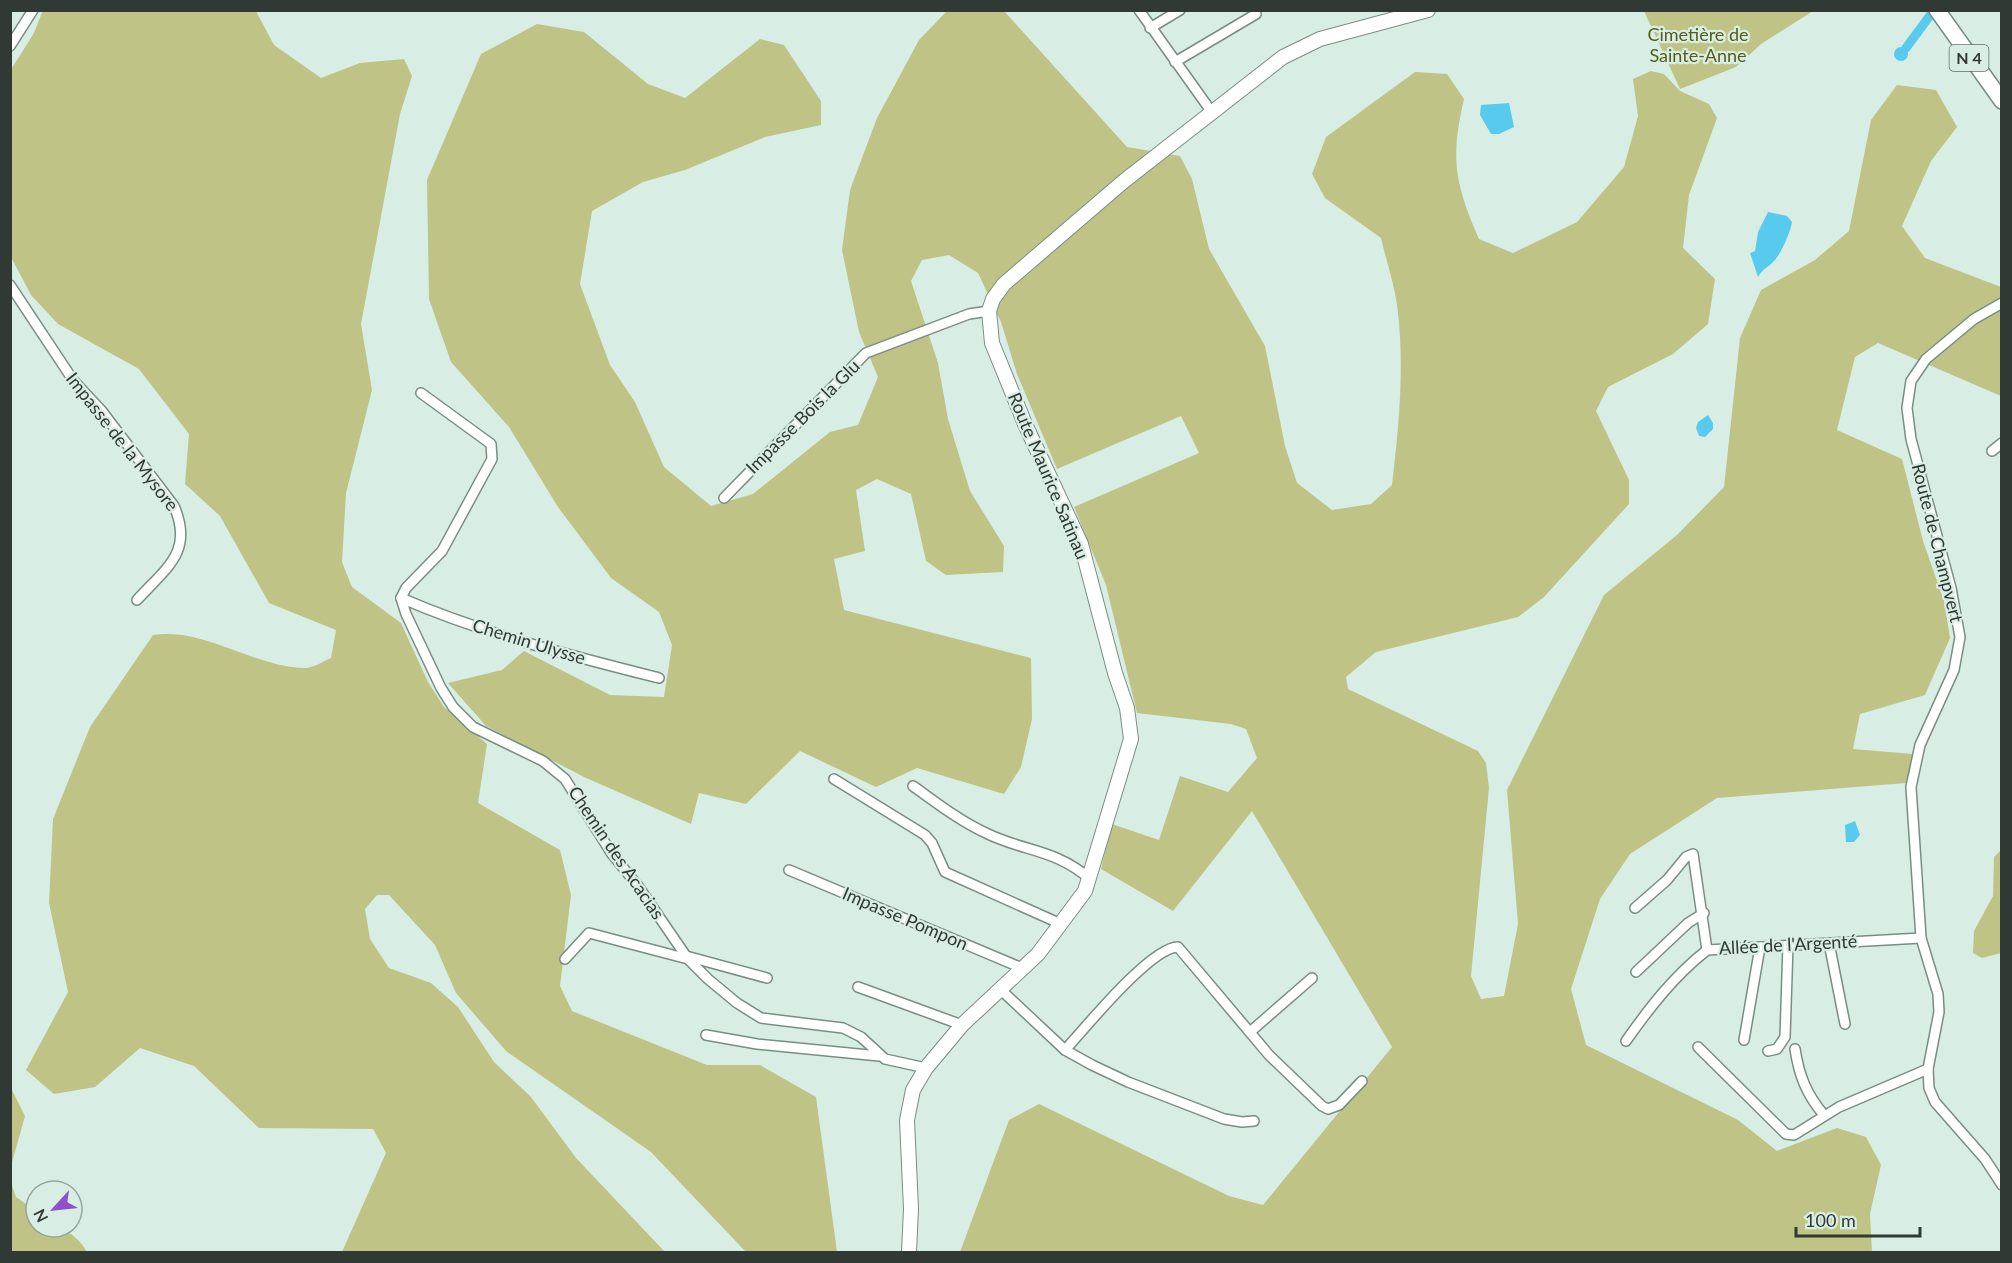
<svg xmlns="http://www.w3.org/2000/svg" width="2012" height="1263" font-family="Lato,sans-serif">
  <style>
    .green { fill: #bfc386 }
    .water { fill: #58caee }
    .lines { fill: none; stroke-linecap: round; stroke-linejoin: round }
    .canal { stroke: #58caee; stroke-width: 9 }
    .street-casing { stroke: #798d84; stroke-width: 12 }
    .secondary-casing { stroke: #798d84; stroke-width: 16 }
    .primary-casing { stroke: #798d84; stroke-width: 18 }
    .street { stroke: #fff; stroke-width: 9 }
    .secondary { stroke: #fff; stroke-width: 14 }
    .primary { stroke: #fff; stroke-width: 15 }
    .labels { text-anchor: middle; stroke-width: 4.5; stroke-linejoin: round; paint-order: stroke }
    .shield { fill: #d8eee4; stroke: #636f6a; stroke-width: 1.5 }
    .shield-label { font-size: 16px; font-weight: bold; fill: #313935 }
    .park-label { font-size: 18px; fill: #595b19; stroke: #d8eee4 }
    .street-label { font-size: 18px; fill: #313935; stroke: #d8eee4 }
  </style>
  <rect width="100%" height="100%" fill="#d8eee4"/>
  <g class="green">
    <path d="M 43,10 L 256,11 L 274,45 L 321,78 L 360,63 L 404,59 L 412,76 L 400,114 L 361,324 L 372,390 L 346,493 L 342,562 L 352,587 L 401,623 L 428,682 L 444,707 L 487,744 L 478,803 L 560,850 L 571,895 L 560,986 L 572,1011 L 707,1065 L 760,1065 L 816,1097 L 837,1252 L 746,1252 L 651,1152 L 506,1051 L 456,993 L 435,945 L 389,895 L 377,895 L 365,909 L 370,939 L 389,968 L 431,983 L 458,1007 L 494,1062 L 531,1097 L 576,1158 L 665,1252 L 342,1252 L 386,1153 L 373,1129 L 259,1128 L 194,1066 L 140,1048 L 95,1087 L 54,1094 L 26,1070 L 68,992 L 49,903 L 53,819 L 90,727 L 153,635 C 204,627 253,667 305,668 C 313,668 324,661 331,658 L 336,630 L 269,603 L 220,516 L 185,484 L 189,434 L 139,369 L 58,324 L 31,295 L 11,257 L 10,71 L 34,33 Z"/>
    <path d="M 947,11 L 1004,11 L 1127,147 L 1180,156 L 1192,179 L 1209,249 L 1265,346 L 1285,446 L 1297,483 L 1332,510 L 1371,504 L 1392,485 C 1399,425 1405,365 1397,305 C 1394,283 1386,260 1381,238 L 1325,198 L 1312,174 L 1326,137 L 1415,72 L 1447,74 L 1464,99 C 1450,159 1455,184 1479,239 L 1513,253 L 1577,222 L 1624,167 L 1638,116 L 1633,79 L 1651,71 L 1664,74 L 1680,91 L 1709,104 L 1717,118 L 1689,195 L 1683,248 L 1715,279 L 1708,324 L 1673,354 L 1608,387 L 1596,411 L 1629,480 L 1629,504 L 1544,597 L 1518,617 L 1376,652 L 1346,677 L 1348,689 L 1478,751 L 1486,763 L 1489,788 L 1471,976 L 1481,999 L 1504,996 L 1518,924 L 1507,790 L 1604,595 L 1677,535 L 1724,487 L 1740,338 L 1761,290 L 1815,260 L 1849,231 L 1871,120 L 1897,85 L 1936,90 L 1957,127 L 1931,161 L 1902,226 L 1925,258 L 2001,287 L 2001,396 L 1878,343 L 1855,357 L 1837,430 L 1902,459 L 1923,541 L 1944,601 L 1950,638 L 1925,695 L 1860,714 L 1853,749 L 1913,754 L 1906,783 L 1717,798 L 1630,854 L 1600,899 L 1571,989 L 1586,1045 L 1738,1120 L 1777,1151 L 1837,1128 L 1866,1137 L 1881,1165 L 1870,1214 L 1872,1252 L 960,1252 L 1009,1120 L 1039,1104 L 1229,1196 L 1263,1205 L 1392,1047 L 1252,811 L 1173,911 L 1101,869 L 1112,824 L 1159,840 L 1180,776 L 1228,792 L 1257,758 L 1246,729 L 1231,724 L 1137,713 L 1106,585 L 1074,507 L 1199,453 L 1181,416 L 1057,469 L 1017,374 L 1001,322 L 978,273 L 949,255 L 922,260 L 911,281 L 938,363 L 948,419 L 970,491 L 1004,546 L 1003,572 L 946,575 L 926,561 L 911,494 L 877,479 L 856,490 L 865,551 L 834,559 L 844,610 L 1031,658 L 1032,719 L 1021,767 L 1004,794 L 917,768 L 876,787 L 800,751 L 746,804 L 699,793 L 691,824 L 584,777 L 486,726 L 448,683 L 502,670 L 524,651 L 610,695 L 664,697 L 672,645 L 659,612 L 611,578 L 558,507 L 509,427 L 451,362 L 429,299 L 427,180 L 481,54 L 537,24 L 584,32 L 648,84 L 685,98 L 760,39 L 784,45 L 821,101 L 821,125 L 765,137 L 685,170 L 643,182 L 592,211 L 580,284 L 610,365 L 635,402 L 664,467 L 711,506 L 753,494 L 830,432 L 858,425 L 878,377 L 859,332 L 842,250 L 850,190 L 877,118 L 919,40 Z"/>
    <path d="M 1644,11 L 1813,11 L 1761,44 L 1736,67 L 1680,89 Z"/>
    <path d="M 2001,850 L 2001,953 L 1982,958 L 1973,953 L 1974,931 L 1993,896 L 1994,857 Z"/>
    <path d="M 11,1088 L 25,1116 L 11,1166 L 10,1088 Z"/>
    <path d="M 11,1183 L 16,1197 L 36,1211 L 36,1227 C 60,1227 75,1231 87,1252 L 11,1252 Z"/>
  </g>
  <g class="water">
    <circle cx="1901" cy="54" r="7"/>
    <path d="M 1509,103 L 1514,127 L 1499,134 L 1491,134 L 1480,115 L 1481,105 Z"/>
    <path d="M 1768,212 L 1787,216 L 1792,222 C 1791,231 1781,254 1774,261 C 1768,268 1763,268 1758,277 L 1750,253 L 1755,251 L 1758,232 Z"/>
    <path d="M 1708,415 L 1713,423 L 1713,429 L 1705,437 L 1699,436 L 1696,428 L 1698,422 Z"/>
    <path d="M 1855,821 L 1860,835 L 1854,842 L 1846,842 L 1845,825 Z"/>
  </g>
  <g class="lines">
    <path class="canal" d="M 1906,48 L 1934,10"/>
    <defs>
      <g id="street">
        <path d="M 1139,10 L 1211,111"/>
        <path d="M 1150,28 L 1180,10"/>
        <path d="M 10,46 L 33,10"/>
        <path d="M 1175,62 L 1256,14"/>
        <path d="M 10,285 L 73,380 L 101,410 L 174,506 C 194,552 166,568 137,600"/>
        <path d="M 2002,303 L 1974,319 L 1926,359 L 1911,381 L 1907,408 L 1911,439 L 1951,588 L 1960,637 L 1954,670 L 1920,745 L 1911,787 L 1921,938 L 1938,994 L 1939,1012 L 1928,1069 L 1929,1088 L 1935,1102 L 1985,1159 L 2002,1185"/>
        <path d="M 421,393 L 491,444 L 492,459 L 442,551 L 406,588 L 401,598 L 406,614 L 441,688 L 453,707 L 473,727 L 543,761 L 565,779 L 612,854 L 638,886 L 688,959 L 708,979 L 737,1003 L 761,1018 L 843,1028 L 861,1037 L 885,1059 L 926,1068"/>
        <path d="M 1992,451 L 2002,443"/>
        <path d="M 724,498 L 866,353 L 969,314 L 989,311"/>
        <path d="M 401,598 C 484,634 572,656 659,678"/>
        <path d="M 834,779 L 925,835 L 932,843 L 945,872 L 1061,924"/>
        <path d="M 913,786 C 937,803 961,822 988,834 C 1026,852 1055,849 1090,879"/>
        <path d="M 789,870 L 1022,968"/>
        <path d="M 1635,908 L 1667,880 L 1686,857 L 1693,854 L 1707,950"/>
        <path d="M 1829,943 L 1845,1024"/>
        <path d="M 686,956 L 767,978"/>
        <path d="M 565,959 L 589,933 L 688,959"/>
        <path d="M 1636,972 L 1688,923 L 1704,913"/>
        <path d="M 858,987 L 962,1025"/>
        <path d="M 1000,989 L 1065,1050 L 1092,1065 L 1128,1082 L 1224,1119 L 1242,1122 L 1254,1121"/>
        <path d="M 1250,1032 L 1312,978"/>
        <path d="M 706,1035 L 757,1044 L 879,1056"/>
        <path d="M 1744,1040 L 1760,947"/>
        <path d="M 1626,1041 C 1650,1007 1674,976 1707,950 L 1921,938"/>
        <path d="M 1698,1047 L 1786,1134 L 1794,1135 L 1839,1107 L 1928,1069"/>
        <path d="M 1795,1049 C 1799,1075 1806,1094 1824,1115"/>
        <path d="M 1065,1050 C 1086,1027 1151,947 1178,947 L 1269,1055 L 1322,1106 L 1328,1109 L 1339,1105 L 1362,1081"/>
        <path d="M 1768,1051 L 1777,1049 L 1785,1037 L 1788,945"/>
      </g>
      <path id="secondary" d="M 909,1252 L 911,1209 L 907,1120 L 913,1090 L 926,1068 L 962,1025 L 1038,954 L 1085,891 L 1131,739 L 1127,708 L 1115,673 L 1081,544 L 1025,424 L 992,343 L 989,311 L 993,299 L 1004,284 L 1124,181 L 1283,57 L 1320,39 L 1428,10"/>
      <path id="primary" d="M 1937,10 L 2002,101"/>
    </defs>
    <use href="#street" class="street-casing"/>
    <use href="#secondary" class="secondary-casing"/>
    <use href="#primary" class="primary-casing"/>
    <use href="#street" class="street"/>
    <use href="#secondary" class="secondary"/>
    <use href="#primary" class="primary"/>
  </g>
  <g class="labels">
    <rect class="shield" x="1949.5" y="45" width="39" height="26" rx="4.5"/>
    <g class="shield-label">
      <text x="1969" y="64">N 4</text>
    </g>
    <g class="park-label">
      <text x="1698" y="41">Cimetière de<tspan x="1698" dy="21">Sainte-Anne</tspan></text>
    </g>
    <g class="street-label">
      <text transform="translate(803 417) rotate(-45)" y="6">Impasse Bois la Glu</text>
      <text transform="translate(122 442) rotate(52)" y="6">Impasse de la Mysore</text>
      <text transform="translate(1048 476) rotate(67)" y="6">Route Maurice Satinau</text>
      <text transform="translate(1937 543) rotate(76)" y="6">Route de Champvert</text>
      <text transform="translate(529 642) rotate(17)" y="6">Chemin Ulysse</text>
      <text transform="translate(616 853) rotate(56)" y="6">Chemin des Acacias</text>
      <text transform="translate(905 919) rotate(23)" y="6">Impasse Pompon</text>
      <text transform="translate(1788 945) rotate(-3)" y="6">Allée de l'Argenté</text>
    </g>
  </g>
  <rect width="2012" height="1263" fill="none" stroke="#313935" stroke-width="24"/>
  <g transform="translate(54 1209) rotate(243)"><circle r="28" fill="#d8eee4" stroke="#95a69e" stroke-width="1.5"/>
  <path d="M0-4.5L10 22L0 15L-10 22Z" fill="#8f51c8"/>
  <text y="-9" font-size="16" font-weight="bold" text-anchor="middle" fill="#313935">N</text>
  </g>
  <path d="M1796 1227v9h124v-9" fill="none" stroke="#313935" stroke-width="3"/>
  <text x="1805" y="1227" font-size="18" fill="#313935" stroke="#d8eee4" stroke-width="4.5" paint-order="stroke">100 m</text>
</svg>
